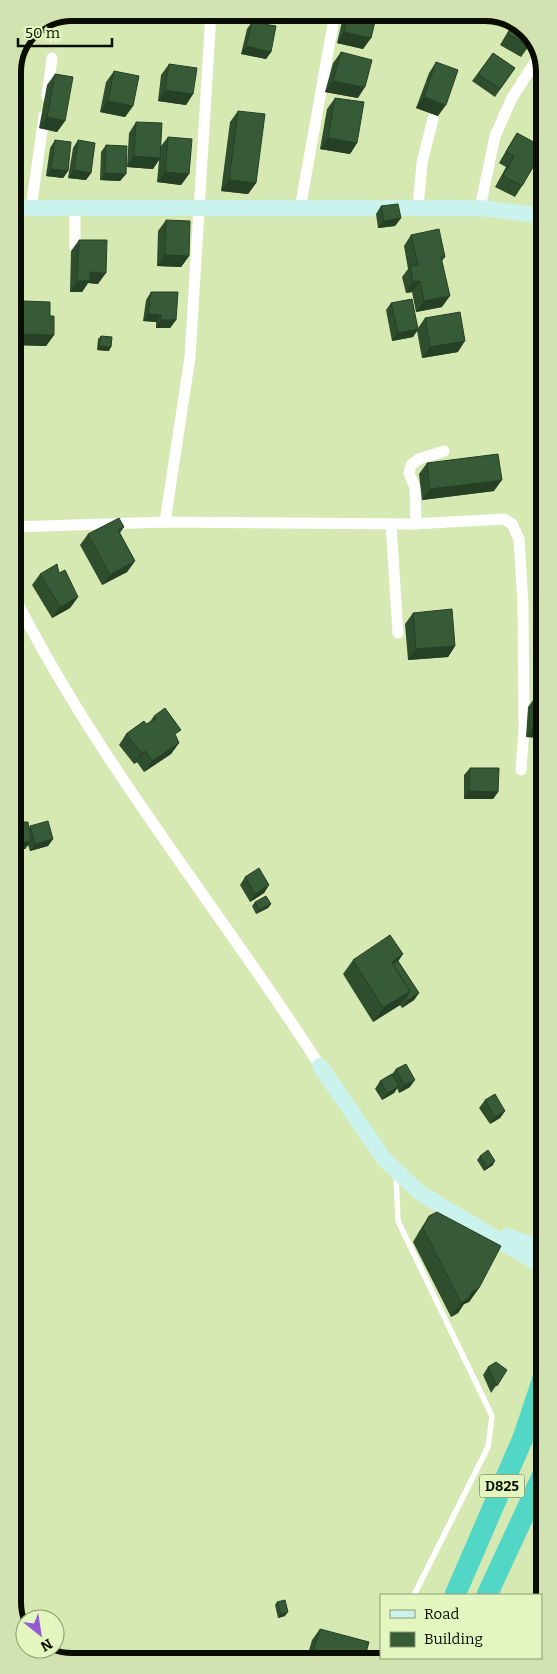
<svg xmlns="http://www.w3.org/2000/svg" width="557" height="1674" font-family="Bitter,serif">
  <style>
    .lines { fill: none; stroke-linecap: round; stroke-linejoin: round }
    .lane { stroke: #fff; stroke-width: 5.5 }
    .street { stroke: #fff; stroke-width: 11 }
    .secondary { stroke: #cbf3ee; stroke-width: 16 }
    .highway { stroke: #52d7c6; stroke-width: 21 }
    .wall { fill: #2f4e2e }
    .shaded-wall { fill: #264026 }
    .building { fill: #375b36; stroke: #264026 }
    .labels { text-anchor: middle; stroke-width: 5; stroke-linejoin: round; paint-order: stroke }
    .shield { fill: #e3f6c0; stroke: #4a543a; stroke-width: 1 }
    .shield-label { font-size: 14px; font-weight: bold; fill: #090e00 }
    .rim { fill: none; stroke: #090e00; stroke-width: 6 }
  </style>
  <rect width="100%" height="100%" fill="#d6e9b3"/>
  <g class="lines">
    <g class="lane">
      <path d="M 396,1175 L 398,1221 L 492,1416 L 488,1447 L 414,1595"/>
      <path d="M 382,1660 L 383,1658"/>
    </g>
    <g class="street">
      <path d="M 47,97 L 52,58"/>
      <path d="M 31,208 L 44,116"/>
      <path d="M 75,208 L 75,248"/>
      <path d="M 418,208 L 422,163 L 433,119"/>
      <path d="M 480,208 L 495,136 L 512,98 L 540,54"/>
      <path d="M 300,209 L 335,13"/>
      <path d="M 13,304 L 19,309 L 30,312"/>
      <path d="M 165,522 L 190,357 L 211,13"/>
      <path d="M 391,524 L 398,633"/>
      <path d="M 416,524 L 415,488 L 409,473 L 411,465 L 419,459 L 444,451"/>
      <path d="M 13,527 L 165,522 L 412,524 L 504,519 L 512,524 L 519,539 L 523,604 L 524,729 L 521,770"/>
      <path d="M 13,594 C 97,762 219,908 320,1066"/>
    </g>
    <g class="secondary">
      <path d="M 13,208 L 480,208 L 543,216"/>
      <path d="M 320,1066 L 384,1159 L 420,1193 L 544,1267"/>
      <path d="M 507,1236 L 523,1242 L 544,1245"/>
    </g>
    <g class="highway">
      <path d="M 455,1595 L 523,1438 L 544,1375"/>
      <path d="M 487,1595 L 544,1472"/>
      <path d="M 427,1660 L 428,1658"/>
      <path d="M 458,1660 L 459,1658"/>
    </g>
  </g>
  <g class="wall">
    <path d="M 344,13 L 377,13 L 371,38 L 363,49 L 337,43 Z"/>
    <path d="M 252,22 L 271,52 L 266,59 L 241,54 L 247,29 Z"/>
    <path d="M 513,23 L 524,27 L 529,46 L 521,57 L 500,45 Z"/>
    <path d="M 341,52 L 358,98 L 325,92 L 333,63 Z"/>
    <path d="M 493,53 L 515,68 L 495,97 L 472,81 Z"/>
    <path d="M 436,62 L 438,116 L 416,108 L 429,73 Z"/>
    <path d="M 169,64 L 193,94 L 186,105 L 158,101 L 161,75 Z"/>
    <path d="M 114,71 L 133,106 L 125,117 L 100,112 L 106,82 Z"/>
    <path d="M 55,74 L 65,121 L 57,132 L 39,128 L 47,85 Z"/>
    <path d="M 335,98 L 357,143 L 350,154 L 320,149 L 327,109 Z"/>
    <path d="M 238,111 L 256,183 L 248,194 L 221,191 L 230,122 Z"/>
    <path d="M 136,122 L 161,146 L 168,137 L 189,174 L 181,185 L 157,182 L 159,160 L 153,169 L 127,167 L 129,133 Z"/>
    <path d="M 517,133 L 522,186 L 515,197 L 495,187 L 506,167 L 499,163 L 510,144 Z"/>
    <path d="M 55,140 L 68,171 L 63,178 L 46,176 L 50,148 Z"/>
    <path d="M 78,140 L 91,173 L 86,180 L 68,178 L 73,148 Z"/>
    <path d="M 106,145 L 126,174 L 120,181 L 100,180 L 101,152 Z"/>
    <path d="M 381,206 L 401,218 L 395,226 L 378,228 L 376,214 Z"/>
    <path d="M 166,220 L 189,256 L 181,267 L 157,266 L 158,231 Z"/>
    <path d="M 411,235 L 445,257 L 442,261 L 442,307 L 416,312 L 412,292 L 406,293 L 402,277 L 408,269 L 404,246 Z"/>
    <path d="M 79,240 L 98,284 L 88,283 L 82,292 L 70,292 L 71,251 Z"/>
    <path d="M 151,292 L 176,320 L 170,328 L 156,328 L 156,322 L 143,321 L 146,300 Z"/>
    <path d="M 23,301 L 54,335 L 46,346 L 15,345 L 15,312 Z"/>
    <path d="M 391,303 L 418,328 L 425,318 L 458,352 L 422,358 L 417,331 L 413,337 L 392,341 L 386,310 Z"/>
    <path d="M 101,336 L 109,351 L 97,350 L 98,339 Z"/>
    <path d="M 427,463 L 494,491 L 422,500 L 419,474 Z"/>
    <path d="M 124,527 L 120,533 L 135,561 L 127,572 L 102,585 L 80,545 L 88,534 Z"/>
    <path d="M 59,573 L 78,597 L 70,608 L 52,618 L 32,585 L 40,574 Z"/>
    <path d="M 413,613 L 455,646 L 448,657 L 408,660 L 405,624 Z"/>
    <path d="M 536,696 L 543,738 L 526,737 L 528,707 Z"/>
    <path d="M 154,716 L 176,737 L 179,743 L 171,754 L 144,772 L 137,762 L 134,764 L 119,745 L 126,734 L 149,723 Z"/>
    <path d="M 470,768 L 498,792 L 493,799 L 464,799 L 464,775 Z"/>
    <path d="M 14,818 L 29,828 L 30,826 L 53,839 L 48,846 L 30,851 L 28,845 L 25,849 L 14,850 Z"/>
    <path d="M 245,877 L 269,885 L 264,893 L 250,902 L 240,885 Z"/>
    <path d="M 255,902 L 271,904 L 268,908 L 256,914 L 252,906 Z"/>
    <path d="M 403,954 L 398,961 L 419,993 L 414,1000 L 402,1008 L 400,1005 L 373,1022 L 343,974 L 353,960 Z"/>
    <path d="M 396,1069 L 410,1087 L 399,1093 L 397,1088 L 394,1093 L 382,1100 L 375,1089 L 380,1081 L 392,1074 Z"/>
    <path d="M 485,1100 L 505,1111 L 500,1118 L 490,1124 L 479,1108 Z"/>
    <path d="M 480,1156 L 493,1165 L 484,1171 L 477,1160 Z"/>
    <path d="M 544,1156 L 544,1163 L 541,1159 Z"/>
    <path d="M 429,1216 L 479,1288 L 469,1302 L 464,1304 L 458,1313 L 451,1317 L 413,1242 L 420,1230 Z"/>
    <path d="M 488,1367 L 507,1370 L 491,1393 L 483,1375 Z"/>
    <path d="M 277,1602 L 285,1616 L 278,1618 L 275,1605 Z"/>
    <path d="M 320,1629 L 364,1660 L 300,1660 L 305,1653 L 308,1654 L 312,1640 Z"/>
  </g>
  <g class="shaded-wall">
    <path d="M 344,32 L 371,38 L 363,49 L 337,43 Z"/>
    <path d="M 246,46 L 271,52 L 266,59 L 241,54 Z"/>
    <path d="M 333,81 L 365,87 L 358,98 L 325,92 Z"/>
    <path d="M 165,90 L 193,94 L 186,105 L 158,101 Z"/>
    <path d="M 424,97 L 446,105 L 438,116 L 416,108 Z"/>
    <path d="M 108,101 L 133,106 L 125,117 L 100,112 Z"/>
    <path d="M 47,117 L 65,121 L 57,132 L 39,128 Z"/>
    <path d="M 328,138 L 357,143 L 350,154 L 320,149 Z"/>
    <path d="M 134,156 L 160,158 L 153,169 L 127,167 Z"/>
    <path d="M 13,165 L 20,166 L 13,176 Z"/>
    <path d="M 51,169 L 68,171 L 63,178 L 46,176 Z"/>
    <path d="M 74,170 L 91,173 L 86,180 L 68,178 Z"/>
    <path d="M 165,172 L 189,174 L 181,185 L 157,182 Z"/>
    <path d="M 105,173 L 126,174 L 120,181 L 100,180 Z"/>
    <path d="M 229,180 L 256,183 L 248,194 L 221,191 Z"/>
    <path d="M 401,218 L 395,226 L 378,228 L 384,221 Z"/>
    <path d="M 165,255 L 189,256 L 181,267 L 157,266 Z"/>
    <path d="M 90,272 L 106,273 L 98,284 L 88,283 L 82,292 L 70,292 L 77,281 Z"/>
    <path d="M 420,281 L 412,292 L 406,293 L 413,282 Z"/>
    <path d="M 450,296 L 442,307 L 416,312 L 424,301 Z"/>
    <path d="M 148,314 L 161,315 L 156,322 L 143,321 Z"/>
    <path d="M 161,320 L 176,320 L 170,328 L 156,328 Z"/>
    <path d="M 418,329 L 413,337 L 392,341 L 398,333 Z"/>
    <path d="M 22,334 L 54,335 L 46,346 L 15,345 Z"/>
    <path d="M 465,341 L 458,352 L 422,358 L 430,347 Z"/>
    <path d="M 99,346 L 111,347 L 109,351 L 97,350 Z"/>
    <path d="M 502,480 L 494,491 L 422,500 L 430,489 Z"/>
    <path d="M 21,495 L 16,503 L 13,503 L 13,496 Z"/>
    <path d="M 135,561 L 127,572 L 102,585 L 110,575 Z"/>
    <path d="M 78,597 L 70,608 L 52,618 L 60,607 Z"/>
    <path d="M 455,646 L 448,657 L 408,660 L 416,649 Z"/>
    <path d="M 534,726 L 543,727 L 543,738 L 526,737 Z"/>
    <path d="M 179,743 L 171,754 L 144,772 L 152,761 Z"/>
    <path d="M 145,751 L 137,762 L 134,764 L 142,753 Z"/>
    <path d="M 469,791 L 498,792 L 493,799 L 464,799 Z"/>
    <path d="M 53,839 L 48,846 L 30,851 L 35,844 Z"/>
    <path d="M 31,841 L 25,849 L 14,850 L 14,844 Z"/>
    <path d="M 269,885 L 264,893 L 250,902 L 255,894 Z"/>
    <path d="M 271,904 L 268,908 L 256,914 L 259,910 Z"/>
    <path d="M 403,954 L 393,969 L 392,962 Z"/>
    <path d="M 410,991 L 400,1005 L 373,1022 L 383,1008 Z"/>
    <path d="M 419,993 L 414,1000 L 402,1008 L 407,1001 Z"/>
    <path d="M 415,1080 L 410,1087 L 399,1093 L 404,1085 Z"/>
    <path d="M 399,1086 L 394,1093 L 382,1100 L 388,1093 Z"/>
    <path d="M 505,1111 L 500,1118 L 490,1124 L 495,1117 Z"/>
    <path d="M 495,1161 L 493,1165 L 484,1171 L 487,1167 Z"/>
    <path d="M 479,1288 L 469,1302 L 464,1304 L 458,1313 L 451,1317 L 461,1303 L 473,1291 Z"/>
    <path d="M 288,1612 L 285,1616 L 278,1618 L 281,1614 Z"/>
  </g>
  <g class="building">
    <path d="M 349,13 L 377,13 L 371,38 L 344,32 Z"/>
    <path d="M 252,22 L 276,26 L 271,52 L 246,46 Z"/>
    <path d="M 514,23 L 524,27 L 532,40 L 529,46 L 508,34 Z"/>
    <path d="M 341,52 L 372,60 L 365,87 L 333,81 Z"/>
    <path d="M 493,53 L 515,68 L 500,89 L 478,74 Z"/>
    <path d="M 436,62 L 458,70 L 446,105 L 424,97 Z"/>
    <path d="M 169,64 L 197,68 L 193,94 L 165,90 Z"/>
    <path d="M 114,71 L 139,76 L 133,106 L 108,101 Z"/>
    <path d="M 55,74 L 73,77 L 65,121 L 47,117 Z"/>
    <path d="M 335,98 L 364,102 L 357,143 L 328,138 Z"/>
    <path d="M 238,111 L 265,114 L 256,183 L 229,180 Z"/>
    <path d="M 136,122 L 162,123 L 160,158 L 134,156 Z"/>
    <path d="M 13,130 L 22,130 L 20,166 L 13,165 Z"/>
    <path d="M 517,133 L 543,147 L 543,150 L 522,186 L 503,176 L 514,156 L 506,152 Z"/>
    <path d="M 168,137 L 192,139 L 189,174 L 165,172 Z"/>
    <path d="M 55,140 L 71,142 L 68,171 L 51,169 Z"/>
    <path d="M 78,140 L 95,143 L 91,173 L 74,170 Z"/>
    <path d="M 106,145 L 127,146 L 126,174 L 105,173 Z"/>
    <path d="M 398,204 L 401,218 L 384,221 L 381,206 Z"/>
    <path d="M 166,220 L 190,221 L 189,256 L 165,255 Z"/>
    <path d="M 439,229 L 445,257 L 441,257 L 450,296 L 424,301 L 420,281 L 413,282 L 410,266 L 418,265 L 411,235 Z"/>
    <path d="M 79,240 L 107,240 L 106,273 L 90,272 L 90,281 L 77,281 Z"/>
    <path d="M 151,292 L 178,292 L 176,320 L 161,320 L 161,315 L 148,314 Z"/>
    <path d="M 412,299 L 418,329 L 398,333 L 391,303 Z"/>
    <path d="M 23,301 L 50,302 L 50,316 L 54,316 L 54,335 L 22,334 Z"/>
    <path d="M 460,312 L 465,341 L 430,347 L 425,318 Z"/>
    <path d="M 101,336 L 112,337 L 111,347 L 99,346 Z"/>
    <path d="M 498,454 L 502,480 L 430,489 L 427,463 Z"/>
    <path d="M 13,481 L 19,481 L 21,495 L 13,496 Z"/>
    <path d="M 119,518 L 124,527 L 118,530 L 135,561 L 110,575 L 88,534 Z"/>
    <path d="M 57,564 L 59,573 L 65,570 L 78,597 L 60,607 L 40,574 Z"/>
    <path d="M 452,609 L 455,646 L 416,649 L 413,613 Z"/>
    <path d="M 536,696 L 543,697 L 543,727 L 534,726 Z"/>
    <path d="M 165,708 L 181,730 L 175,734 L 179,743 L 152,761 L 145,751 L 142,753 L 126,734 L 144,721 L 146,724 L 156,719 L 154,716 Z"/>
    <path d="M 470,768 L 499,768 L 498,792 L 469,791 Z"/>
    <path d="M 21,817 L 21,822 L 28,822 L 31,841 L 14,844 L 14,818 Z"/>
    <path d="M 48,821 L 53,839 L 35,844 L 30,826 Z"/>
    <path d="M 259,868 L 269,885 L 255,894 L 245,877 Z"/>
    <path d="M 266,896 L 271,904 L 259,910 L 255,902 Z"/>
    <path d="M 14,909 L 16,909 L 15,925 L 14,925 Z"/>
    <path d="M 390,935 L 403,954 L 392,962 L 410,991 L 383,1008 L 353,960 Z"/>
    <path d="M 398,961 L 419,993 L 407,1001 L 406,998 L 410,991 L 393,964 Z"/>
    <path d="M 406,1064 L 415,1080 L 404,1085 L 396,1069 Z"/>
    <path d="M 392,1074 L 399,1086 L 388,1093 L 380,1081 Z"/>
    <path d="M 495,1094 L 505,1111 L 495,1117 L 485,1100 Z"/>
    <path d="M 488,1150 L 495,1161 L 487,1167 L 480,1156 Z"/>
    <path d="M 437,1212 L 501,1246 L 479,1288 L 473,1291 L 468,1299 L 461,1303 L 423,1228 L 429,1216 Z"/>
    <path d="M 496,1362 L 507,1370 L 497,1386 L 488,1367 Z"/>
    <path d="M 285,1600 L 288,1612 L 281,1614 L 277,1602 Z"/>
    <path d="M 320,1629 L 369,1642 L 364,1660 L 303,1660 L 305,1653 L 312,1655 Z"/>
    <path d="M 273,1657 L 286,1660 L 273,1660 Z"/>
  </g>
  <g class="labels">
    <rect class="shield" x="479.5" y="1474.5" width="45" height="23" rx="4"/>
    <g class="shield-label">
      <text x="502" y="1491">D825</text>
    </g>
  </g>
  <path d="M0 0H557V1674H0ZM72 21H485A51 51 0 0 1 536 72V1602A51 51 0 0 1 485 1653H72A51 51 0 0 1 21 1602V72A51 51 0 0 1 72 21Z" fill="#d2e3b1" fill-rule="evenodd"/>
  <path class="rim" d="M72 21H485A51 51 0 0 1 536 72V1602A51 51 0 0 1 485 1653H72A51 51 0 0 1 21 1602V72A51 51 0 0 1 72 21Z"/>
  <rect x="380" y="1594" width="162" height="65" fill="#e3f6c0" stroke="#8c9973"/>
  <rect x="390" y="1610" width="25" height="8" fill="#cbf3ee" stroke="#8c9973"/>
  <text x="424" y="1619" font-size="15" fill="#090e00">Road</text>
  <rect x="390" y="1632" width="25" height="15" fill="#375b36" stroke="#8c9973"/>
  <text x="424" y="1644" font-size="15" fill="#090e00">Building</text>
  <g transform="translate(40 1634) rotate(150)"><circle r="24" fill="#e3f6c0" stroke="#8c9973"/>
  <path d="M0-4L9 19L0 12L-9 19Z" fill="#945bd3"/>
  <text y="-8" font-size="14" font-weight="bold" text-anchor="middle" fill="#090e00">N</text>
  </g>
  <path d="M18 38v8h94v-8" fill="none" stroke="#090e00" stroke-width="2.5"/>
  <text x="25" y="38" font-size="15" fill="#090e00" stroke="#e3f6c0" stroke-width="4" paint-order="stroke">50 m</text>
</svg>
